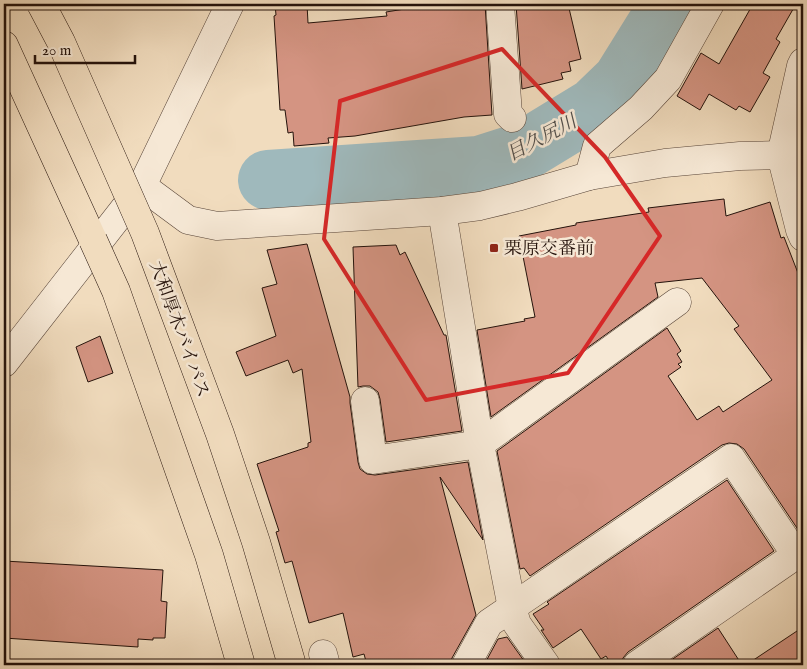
<svg xmlns="http://www.w3.org/2000/svg" width="807" height="669" font-family="'IM FELL English','Noto Serif JP',serif">
  <style>
    .lines { fill: none; stroke-linecap: round; stroke-linejoin: round }
    .river { stroke: #9fb9bc; stroke-width: 60 }
    .building { fill: #d49482; stroke: #24120b }
    .minor-casing { stroke: #574438; stroke-width: 29 }
    .highway-casing { stroke: #24120b; stroke-width: 29 }
    .minor { stroke: #f6e8d5; stroke-width: 28 }
    .highway { stroke: #f1dcbe; stroke-width: 28 }
    .highway-bridge-casing { stroke: #24120b; stroke-width: 29; stroke-linecap: butt }
    .highway-bridge { stroke: #f1dcbe; stroke-width: 28 }
    .marked { fill: none; stroke: #d62828; stroke-width: 4; stroke-linejoin: round }
    .poi-dot { fill: #8f2418; stroke: #f6e8d5; stroke-width: 2 }
    .labels { text-anchor: middle; stroke-width: 5; stroke-linejoin: round; paint-order: stroke }
    .poi-label { font-size: 18px; fill: #24120b; stroke: #f6e8d5; text-anchor: start }
    .street-label { font-size: 18px; fill: #24120b; stroke: #f6e8d5 }
    .water-label { font-size: 19px; font-style: italic; fill: #4f4c49; stroke: #f6e8d5 }
  </style>
  <rect width="100%" height="100%" fill="#f1dcbe"/>
  <filter id="stains"><feTurbulence type="fractalNoise" baseFrequency=".004" numOctaves="4"/><feColorMatrix values="0 0 0 0 .2 0 0 0 0 .09 0 0 0 0 .02 0 0 0 .5 -.17"/></filter>
  <radialGradient id="worn" r=".72"><stop offset=".6" stop-color="#630" stop-opacity="0"/><stop offset="1" stop-color="#630" stop-opacity=".3"/></radialGradient>
  <g class="lines">
    <path class="river" d="M 268,180 L 479,166 L 520,153 L 594,108 L 622,81 L 670,4"/>
  </g>
  <g class="building">
    <path d="M 275,4 L 307,4 L 308,23 L 387,16 L 386,12 L 436,4 L 485,4 L 492,115 L 464,117 L 355,136 L 328,138 L 329,143 L 294,146 L 293,132 L 288,133 L 285,110 L 280,110 L 274,16 L 276,15 Z"/>
    <path d="M 516,4 L 568,4 L 581,59 L 569,62 L 571,71 L 561,73 L 563,79 L 522,89 Z"/>
    <path d="M 753,4 L 796,4 L 776,39 L 780,42 L 763,73 L 770,77 L 750,112 L 739,106 L 736,110 L 709,94 L 700,110 L 677,96 L 701,53 L 719,64 Z"/>
    <path d="M 724,199 L 726,216 L 770,202 L 781,238 L 784,237 L 803,286 L 803,537 L 744,449 L 737,444 L 729,443 L 722,445 L 530,576 L 524,568 L 520,569 L 497,451 L 667,328 L 681,351 L 677,354 L 682,362 L 678,364 L 681,367 L 668,376 L 697,420 L 719,406 L 723,412 L 772,380 L 734,329 L 739,326 L 702,278 L 655,283 L 658,297 L 491,417 L 477,330 L 525,321 L 524,319 L 535,317 L 519,236 L 576,225 L 576,223 L 649,212 L 648,208 Z"/>
    <path d="M 307,244 L 350,397 L 350,403 L 358,462 L 360,469 L 367,474 L 375,475 L 468,462 L 483,540 L 440,477 L 476,615 L 452,658 L 450,665 L 367,665 L 364,654 L 353,657 L 343,613 L 309,623 L 292,561 L 285,563 L 276,532 L 279,531 L 257,464 L 308,447 L 308,443 L 311,442 L 302,369 L 293,373 L 288,360 L 246,376 L 236,352 L 276,336 L 262,288 L 277,284 L 267,250 Z"/>
    <path d="M 396,245 L 400,255 L 405,252 L 444,335 L 446,335 L 462,431 L 386,442 L 380,399 L 378,392 L 370,386 L 363,386 L 358,387 L 353,247 Z"/>
    <path d="M 100,336 L 113,373 L 88,382 L 76,347 Z"/>
    <path d="M 727,480 L 774,551 L 628,652 L 623,658 L 622,665 L 612,665 L 606,656 L 601,659 L 581,629 L 553,648 L 541,630 L 544,630 L 533,614 L 549,604 L 547,602 Z"/>
    <path d="M 4,561 L 163,570 L 161,601 L 167,602 L 165,638 L 153,638 L 153,640 L 138,639 L 138,647 L 4,638 Z"/>
    <path d="M 803,627 L 803,665 L 746,665 Z"/>
    <path d="M 718,628 L 742,665 L 664,665 Z"/>
    <path d="M 507,637 L 527,665 L 484,665 L 498,639 Z"/>
  </g>
  <g class="lines">
    <defs>
      <g id="minor">
        <path d="M 500,4 L 508,114 L 512,118"/>
        <path d="M 803,62 L 801,66 L 781,155 L 800,230 L 803,237"/>
        <path d="M 589,176 L 597,146 L 641,108 L 668,79 L 710,4"/>
        <path d="M 142,186 L 188,220 L 217,226 L 442,211 L 480,206 L 517,197 L 589,176 L 665,163 L 740,156 L 781,155 L 803,160"/>
        <path d="M 442,211 L 480,444 L 512,608 L 517,624 L 546,665"/>
        <path d="M 4,363 L 142,186 L 230,4"/>
        <path d="M 365,401 L 373,460 L 480,444 L 677,302"/>
        <path d="M 323,654 L 326,665"/>
        <path d="M 466,665 L 489,623 L 731,458 L 796,555 L 637,665"/>
      </g>
      <path id="highway" d="M 4,45 L 93,240"/>
    </defs>
    <use href="#minor" class="minor-casing"/>
    <use href="#highway" class="highway-casing"/>
    <use href="#minor" class="minor"/>
    <use href="#highway" class="highway"/>
    <defs>
      <g id="highway-bridge">
        <path d="M 41,4 L 61,42 L 145,233 L 220,434 L 256,542 L 292,665"/>
        <path d="M 93,240 L 116,291 L 209,555 L 241,665"/>
      </g>
    </defs>
    <use href="#highway-bridge" class="highway-bridge-casing"/>
    <use href="#highway-bridge" class="highway-bridge"/>
  </g>
  <path class="marked" d="M 502,49 L 605,157 L 660,236 L 568,373 L 426,400 L 324,239 L 340,101 Z"/>
  <rect class="poi-dot" x="489" y="243" width="10" height="10" rx="2.5"/>
  <g class="labels">
    <g class="poi-label">
      <text x="504" y="254">栗原交番前</text>
    </g>
    <g class="street-label">
      <text transform="translate(180 329) rotate(70)" y="6">大和厚木バイパス</text>
    </g>
    <g class="water-label">
      <text transform="translate(541 137) rotate(-28)" y="7">目久尻川</text>
    </g>
  </g>
  <rect width="807" height="669" fill="none" stroke="#f1dcbe" stroke-width="20"/>
  <rect x="5" y="5" width="797" height="659" fill="none" stroke="#24120b" stroke-width="2.5"/>
  <rect x="10" y="10" width="787" height="649" fill="none" stroke="#24120b"/>
  <path d="M35 55v8h100v-8" fill="none" stroke="#24120b" stroke-width="2.5"/>
  <text x="42" y="55" font-size="15" fill="#24120b" stroke="#f6e8d5" stroke-width="4" paint-order="stroke">20 m</text>
  <rect width="100%" height="100%" filter="url(#stains)"/>
  <rect width="100%" height="100%" fill="url(#worn)"/>
</svg>
